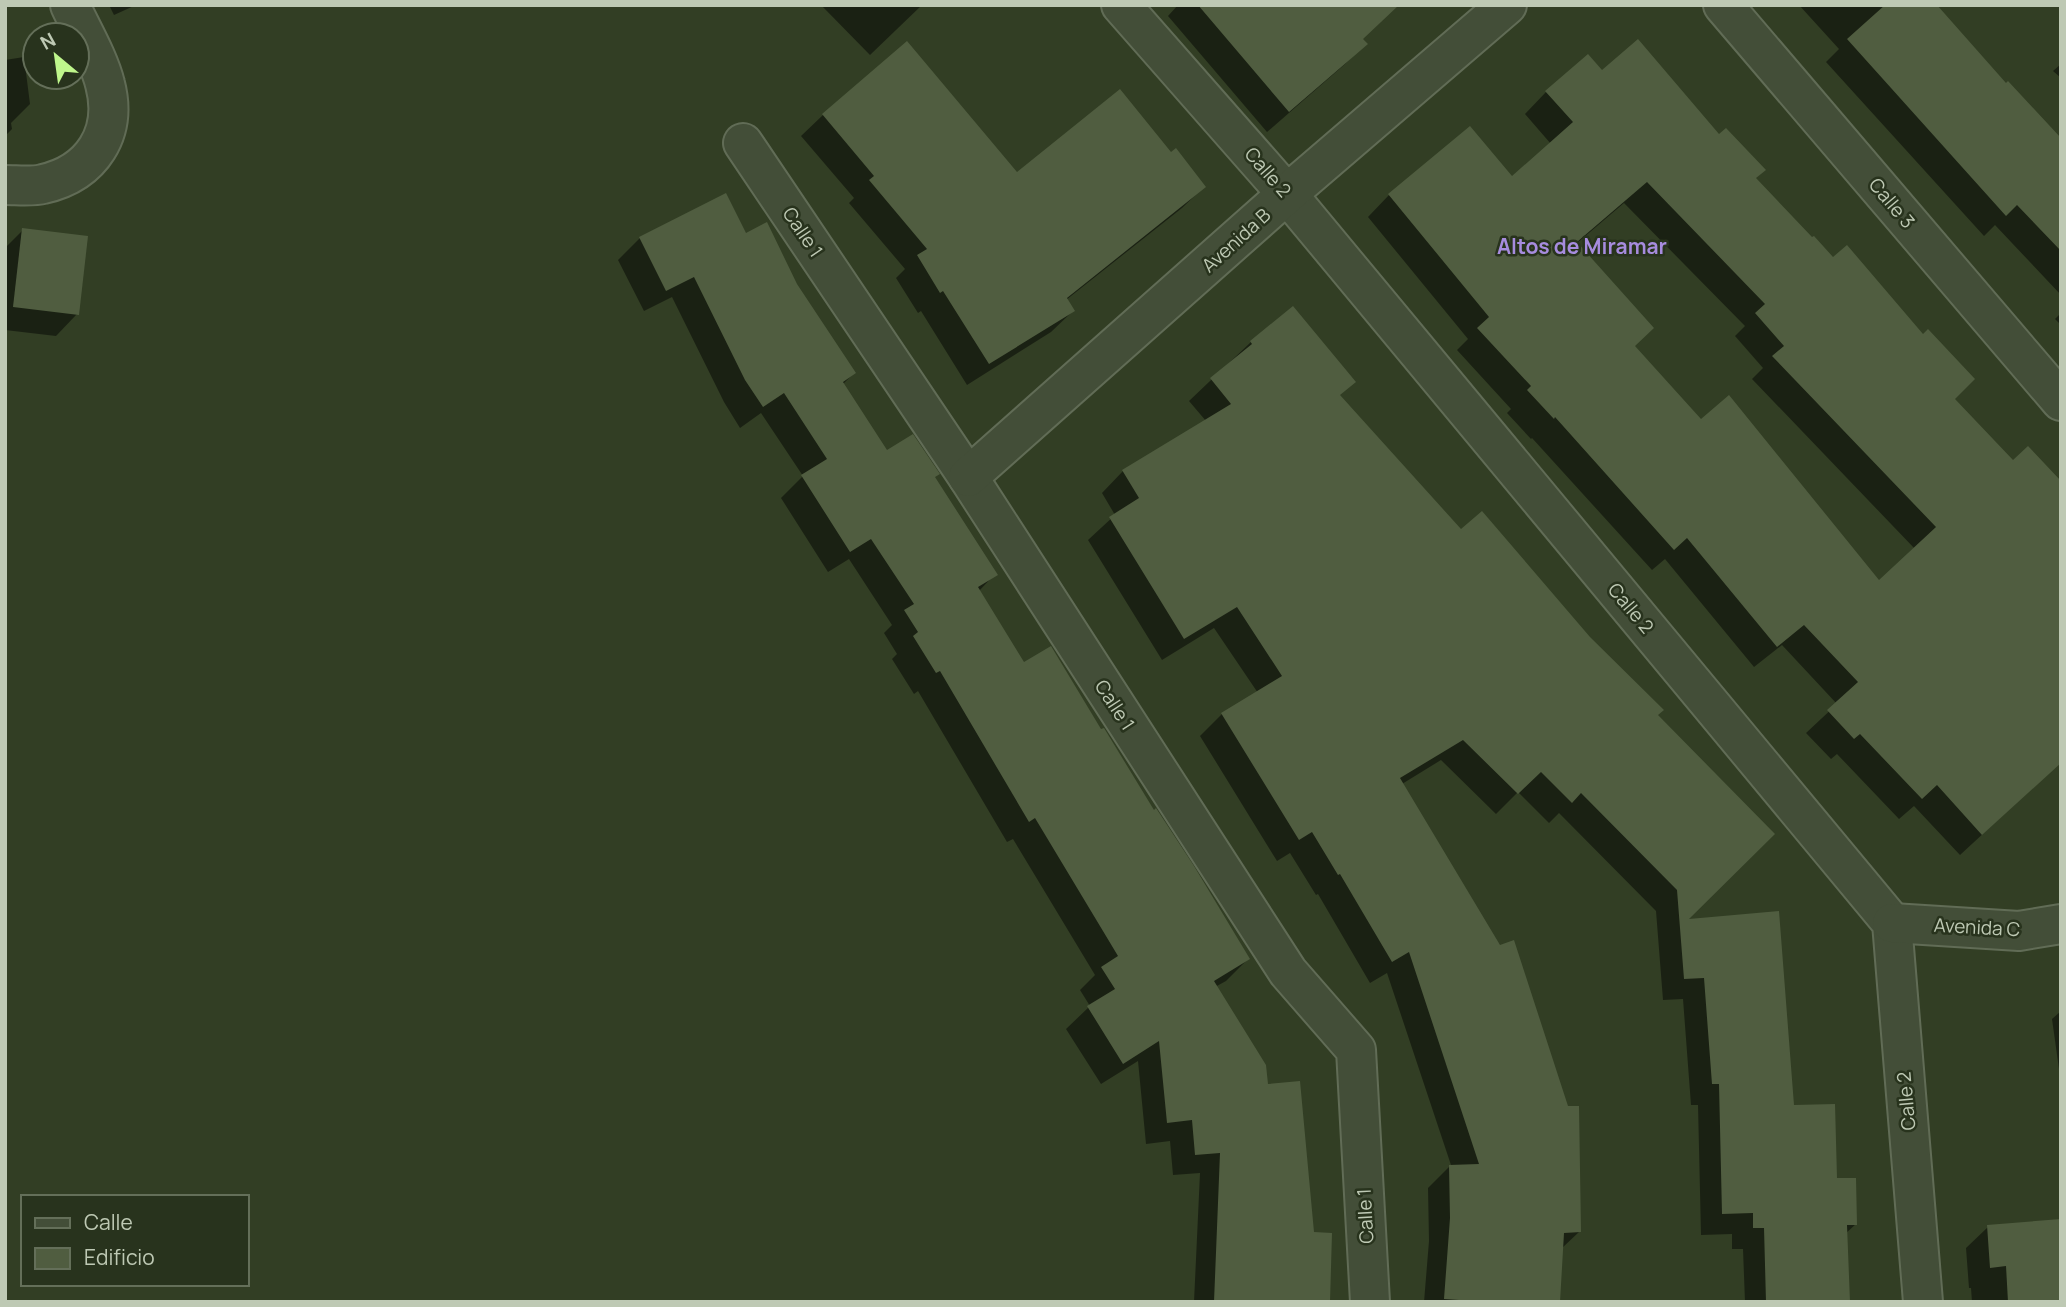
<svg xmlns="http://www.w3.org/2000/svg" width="2066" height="1307" font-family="Manrope,sans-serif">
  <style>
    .shadow { fill: #0007; fill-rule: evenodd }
    .building { fill: #505d40; fill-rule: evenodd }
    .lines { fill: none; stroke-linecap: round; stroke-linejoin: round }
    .minor-casing { stroke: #616c56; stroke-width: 42 }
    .minor { stroke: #434e38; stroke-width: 38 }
    .labels { text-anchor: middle; stroke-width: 5; stroke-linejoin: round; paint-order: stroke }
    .street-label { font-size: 19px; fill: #bec9b4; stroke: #28331d }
    .neighbourhood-label { font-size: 21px; font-weight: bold; fill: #a78cde; stroke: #28331d }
  </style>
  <rect width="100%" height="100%" fill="#323e24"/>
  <g class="shadow">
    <path d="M 109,5 L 136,5 L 114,15 Z"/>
    <path d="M 821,5 L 922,5 L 870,55 Z"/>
    <path d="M 1178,5 L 1398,5 L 1361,39 L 1365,44 L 1344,65 L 1267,132 L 1168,16 Z"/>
    <path d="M 1799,5 L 1934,5 L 2006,86 L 2061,141 L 2061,295 L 1995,225 L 1984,236 L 1826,62 L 1839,49 Z"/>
    <path d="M 906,44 L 1017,174 L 1170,155 L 1204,187 L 1182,208 L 1066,300 L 1073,311 L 1051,332 L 967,385 L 921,311 L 918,313 L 896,278 L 905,269 L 849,203 L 854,198 L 801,136 L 823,115 Z"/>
    <path d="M 24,57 L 30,104 L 11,123 L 12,129 L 5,136 L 5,60 Z"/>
    <path d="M 2061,64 L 2061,78 L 2053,71 Z"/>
    <path d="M 1602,72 L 1754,179 L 1952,399 L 2061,762 L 1960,855 L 1914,806 L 1899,819 L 1837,754 L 1831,759 L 1806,733 L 1837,704 L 1782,645 L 1754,667 L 1665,559 L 1652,570 L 1532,438 L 1531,439 L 1507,413 L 1511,409 L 1457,350 L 1468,339 L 1368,217 L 1389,195 L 1512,179 L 1551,144 L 1525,114 L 1546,92 ZM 1624,203 L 1745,326 L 1735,336 L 1763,368 L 1752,379 L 1915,549 L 1879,583 L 1701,422 L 1633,347 L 1576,244 Z"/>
    <path d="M 23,230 L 77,314 L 56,336 L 5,330 L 5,248 Z"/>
    <path d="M 745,235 L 795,284 L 854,373 L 843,384 L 887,452 L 934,478 L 995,574 L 979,591 L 1024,664 L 1101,732 L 1248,959 L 1226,981 L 1215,987 L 1267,1085 L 1312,1234 L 1328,1302 L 1194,1302 L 1200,1173 L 1173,1175 L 1170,1141 L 1146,1144 L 1138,1061 L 1101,1084 L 1066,1029 L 1090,1006 L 1080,990 L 1095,975 L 1013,839 L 1007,842 L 918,691 L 914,694 L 892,659 L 897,654 L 884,633 L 892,625 L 849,559 L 828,572 L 781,498 L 803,476 L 761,413 L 740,428 L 724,402 L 672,297 L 644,311 L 618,260 L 640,238 Z"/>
    <path d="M 2061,313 L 2061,325 L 2055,319 Z"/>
    <path d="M 1251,342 L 1339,396 L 1461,531 L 1656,715 L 1684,921 L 1836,1180 L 1856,1224 L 1845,1234 L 1849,1302 L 1745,1302 L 1743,1249 L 1732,1249 L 1732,1234 L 1701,1235 L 1698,1105 L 1691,1105 L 1683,999 L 1663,1000 L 1656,911 L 1559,813 L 1549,823 L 1518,792 L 1496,814 L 1441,760 L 1402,784 L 1579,1232 L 1561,1249 L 1559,1302 L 1424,1302 L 1429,1241 L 1428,1188 L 1451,1165 L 1387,973 L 1370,983 L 1318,894 L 1316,895 L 1290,853 L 1277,861 L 1200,736 L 1222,714 L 1258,693 L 1214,628 L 1162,660 L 1088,540 L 1115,515 L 1102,493 L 1123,471 L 1206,421 L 1189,401 Z"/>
    <path d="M 2061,1011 L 2061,1069 L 2059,1069 L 2052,1019 Z"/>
    <path d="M 1988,1227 L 2061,1302 L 1972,1302 L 1971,1288 L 1969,1288 L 1966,1248 Z"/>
  </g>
  <g class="building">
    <path d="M 1198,5 L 1399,5 L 1363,39 L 1368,44 L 1289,112 Z"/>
    <path d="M 1885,5 L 1937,5 L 2006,83 L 2008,81 L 2061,138 L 2061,251 L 2017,205 L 2006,216 L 1847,39 Z"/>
    <path d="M 1638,39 L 1719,134 L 1726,128 L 1766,170 L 1756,178 L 1812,237 L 1814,236 L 1833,257 L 1847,245 L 1923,334 L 1928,329 L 1975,379 L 1955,399 L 2013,460 L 2028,446 L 2061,481 L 2061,763 L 1982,835 L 1937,785 L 1922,799 L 1860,734 L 1854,739 L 1827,710 L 1858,682 L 1804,625 L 1777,647 L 1687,538 L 1674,550 L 1555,417 L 1554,419 L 1527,390 L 1531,386 L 1477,328 L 1489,317 L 1388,194 L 1470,126 L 1512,176 L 1573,122 L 1545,91 L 1588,54 L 1602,70 ZM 1647,182 L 1765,304 L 1755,313 L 1784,346 L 1772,356 L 1936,527 L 1879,580 L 1729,395 L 1701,419 L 1635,346 L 1654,328 L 1577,242 Z"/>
    <path d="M 907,41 L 1017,172 L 1120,89 L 1171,152 L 1176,148 L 1206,187 L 1067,298 L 1075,311 L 989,364 L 943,291 L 940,293 L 917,255 L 927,249 L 869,180 L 874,176 L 822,114 Z"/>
    <path d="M 726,193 L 746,233 L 767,222 L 797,284 L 856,373 L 843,382 L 887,450 L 913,434 L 940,474 L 935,477 L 998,575 L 978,587 L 1024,662 L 1051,646 L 1101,729 L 1104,728 L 1154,810 L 1156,808 L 1194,866 L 1250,959 L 1214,981 L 1266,1065 L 1268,1084 L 1300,1081 L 1314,1232 L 1332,1233 L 1330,1302 L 1214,1302 L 1220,1153 L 1195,1155 L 1192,1120 L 1167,1123 L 1159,1041 L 1123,1064 L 1087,1006 L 1115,989 L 1101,967 L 1118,956 L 1035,818 L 1029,822 L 940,671 L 936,673 L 913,636 L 918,632 L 904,610 L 914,604 L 871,539 L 850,552 L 801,475 L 827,459 L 784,393 L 763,407 L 745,380 L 694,277 L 666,291 L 639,237 Z"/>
    <path d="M 22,228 L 88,236 L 79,315 L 13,307 Z"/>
    <path d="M 1293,306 L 1356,382 L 1340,395 L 1461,529 L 1482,511 L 1590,637 L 1664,710 L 1658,715 L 1775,834 L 1689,919 L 1779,911 L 1794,1105 L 1835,1104 L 1837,1178 L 1856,1178 L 1857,1225 L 1847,1225 L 1850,1302 L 1766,1302 L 1764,1228 L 1753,1228 L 1753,1213 L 1722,1214 L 1719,1084 L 1712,1084 L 1704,978 L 1684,979 L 1677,890 L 1581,793 L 1572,803 L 1541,772 L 1518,794 L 1463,740 L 1400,778 L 1500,945 L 1514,940 L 1568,1106 L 1579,1106 L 1581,1232 L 1564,1233 L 1560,1302 L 1458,1302 L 1459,1300 L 1444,1299 L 1450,1218 L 1449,1165 L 1479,1164 L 1409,952 L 1392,962 L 1340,874 L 1338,875 L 1312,832 L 1299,840 L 1221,713 L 1282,676 L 1237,607 L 1184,639 L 1109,517 L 1139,498 L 1122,470 L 1231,404 L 1210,378 L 1252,344 L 1250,341 Z"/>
    <path d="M 2061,1219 L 2061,1302 L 2008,1302 L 2006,1266 L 1990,1268 L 1987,1225 Z"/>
  </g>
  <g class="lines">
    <defs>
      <g id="minor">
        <path d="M 1121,5 L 1287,194 L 1892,923 L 1923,1302"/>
        <path d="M 1723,5 L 2061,401"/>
        <path d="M 743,143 L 968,477 L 1288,972 L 1356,1050 L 1370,1302"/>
        <path d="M 5,185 C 17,185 31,187 43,184 C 92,173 118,133 105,84 C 99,59 81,29 70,5"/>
        <path d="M 968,477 L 1287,194 L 1507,5"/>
        <path d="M 1892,923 L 2019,931 L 2061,924"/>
      </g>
    </defs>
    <use href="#minor" class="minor-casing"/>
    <use href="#minor" class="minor"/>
  </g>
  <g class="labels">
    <g class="street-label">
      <text transform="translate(1268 172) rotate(49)" y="7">Calle 2</text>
      <text transform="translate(1892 203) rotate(50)" y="7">Calle 3</text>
      <text transform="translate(803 232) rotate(56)" y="7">Calle 1</text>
      <text transform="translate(1236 240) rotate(-42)" y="7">Avenida B</text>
      <text transform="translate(1631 608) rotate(50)" y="7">Calle 2</text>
      <text transform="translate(1115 705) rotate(57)" y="7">Calle 1</text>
      <text transform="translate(1977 927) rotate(3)" y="7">Avenida C</text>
      <text transform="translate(1906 1101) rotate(-95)" y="7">Calle 2</text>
      <text transform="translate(1365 1216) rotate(-93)" y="7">Calle 1</text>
    </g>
    <g class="neighbourhood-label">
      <text x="1582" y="254">Altos de Miramar</text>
    </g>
  </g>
  <rect width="2066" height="1307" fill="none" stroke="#bec9b4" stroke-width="14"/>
  <rect x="21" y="1195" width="228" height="91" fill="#28331d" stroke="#646f59" stroke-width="2"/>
  <rect x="35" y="1218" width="35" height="10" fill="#434e38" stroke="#646f59" stroke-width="2"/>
  <text x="84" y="1230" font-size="21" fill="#bec9b4">Calle</text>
  <rect x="35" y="1248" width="35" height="21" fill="#505d40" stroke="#646f59" stroke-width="2"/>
  <text x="84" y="1265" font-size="21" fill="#bec9b4">Edificio</text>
  <g transform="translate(56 56) rotate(331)"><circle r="33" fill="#28331d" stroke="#646f59" stroke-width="2"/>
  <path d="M0-5L12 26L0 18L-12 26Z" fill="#bff68c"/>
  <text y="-10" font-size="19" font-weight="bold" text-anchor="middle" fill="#bec9b4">N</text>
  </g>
</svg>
